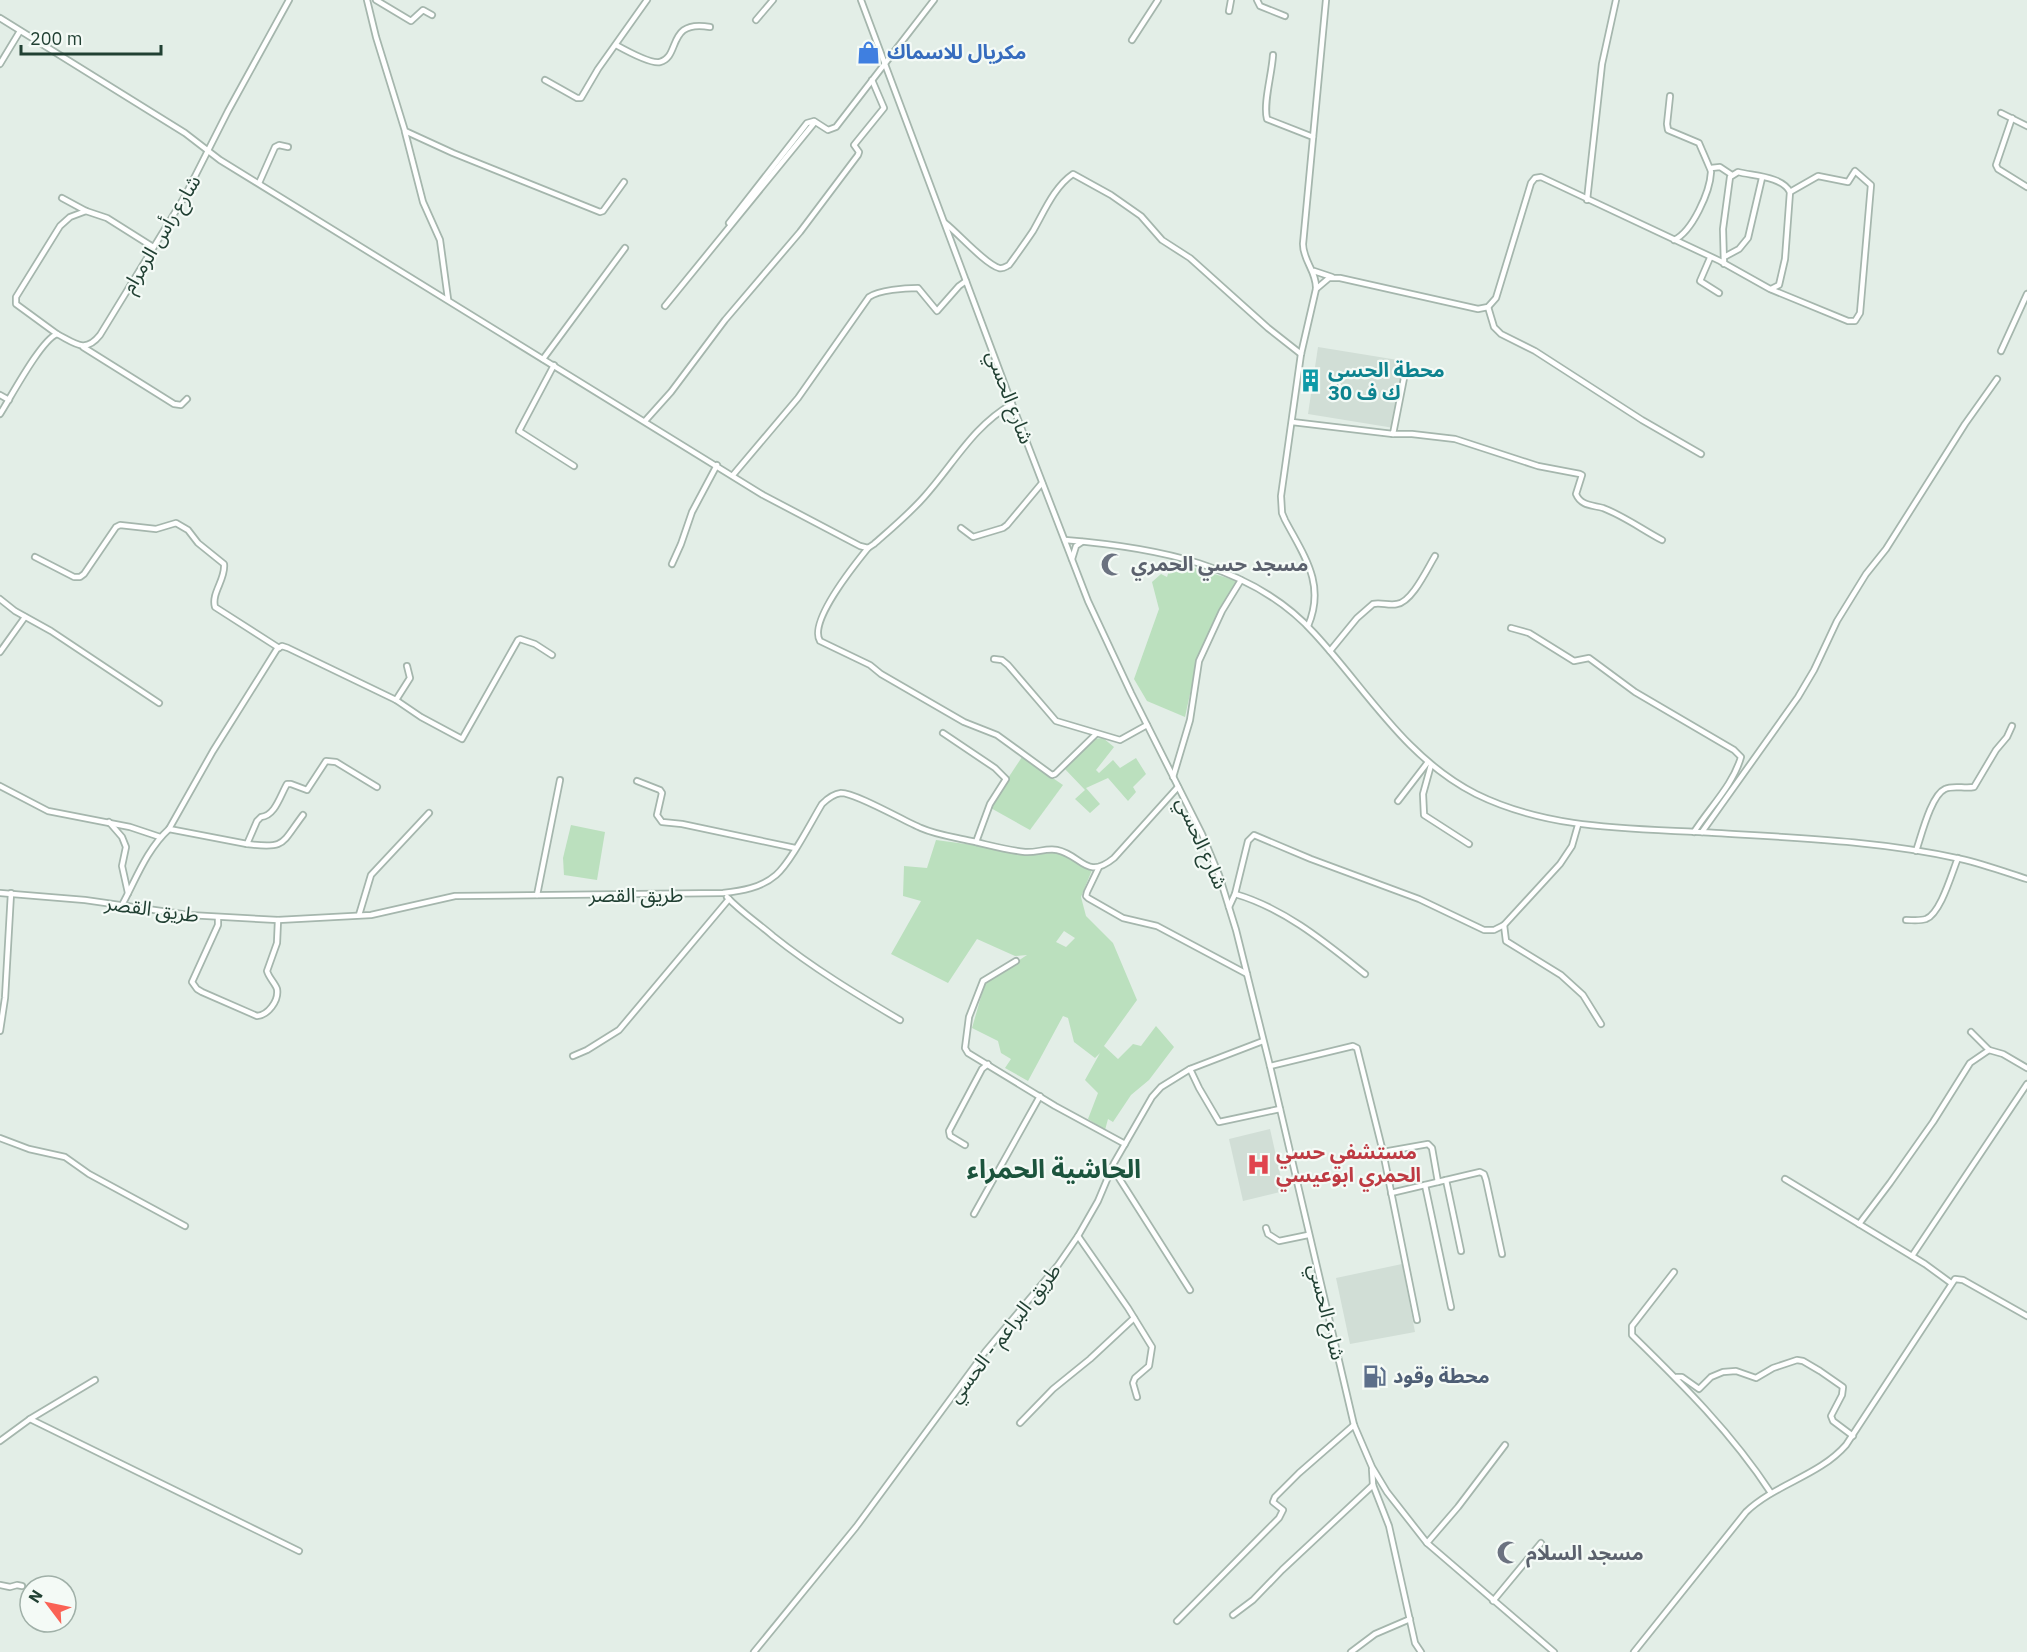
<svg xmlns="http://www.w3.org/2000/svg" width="2027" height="1652" font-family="'IBM Plex Sans','Noto Sans Arabic',sans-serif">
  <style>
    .built { fill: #d1ded6 }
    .green { fill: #bbe0be; fill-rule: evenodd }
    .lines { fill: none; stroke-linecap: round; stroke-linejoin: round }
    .minor-casing { stroke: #a5b6ad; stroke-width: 8 }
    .minor { stroke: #fff; stroke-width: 4.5 }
    .labels { text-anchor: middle; stroke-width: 4.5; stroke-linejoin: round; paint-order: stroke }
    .shop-label { font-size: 20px; font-weight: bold; fill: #366cbe; stroke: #f4faf6; text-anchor: start }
    .street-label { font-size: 20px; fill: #214033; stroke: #f4faf6 }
    .culture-label { font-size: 20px; font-weight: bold; fill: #0d838f; stroke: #f4faf6; text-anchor: start }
    .worship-label { font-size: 20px; font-weight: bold; fill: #5b616d; stroke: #f4faf6; text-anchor: start }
    .health-label { font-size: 20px; font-weight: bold; fill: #be3a42; stroke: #f4faf6; text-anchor: start }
    .service-label { font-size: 20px; font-weight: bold; fill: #4e5e75; stroke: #f4faf6; text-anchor: start }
    .district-label { font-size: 26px; font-weight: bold; fill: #1c543d; stroke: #f4faf6 }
  </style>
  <rect width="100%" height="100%" fill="#e3eee7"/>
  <g class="built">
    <path d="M 1318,347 L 1404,361 L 1394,428 L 1308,414 Z"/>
    <path d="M 1270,1129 L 1284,1191 L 1243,1201 L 1229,1139 Z"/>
    <path d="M 1402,1264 L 1415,1332 L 1350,1344 L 1336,1278 Z"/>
  </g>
  <g class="green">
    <path d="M 1172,561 L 1237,581 L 1198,657 L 1185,717 L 1147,701 L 1134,679 L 1159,609 L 1152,582 L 1161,574 L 1167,577 Z"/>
    <path d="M 1103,738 L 1114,747 L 1096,770 L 1099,773 L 1113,760 L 1120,768 L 1136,758 L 1146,774 L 1133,787 L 1136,792 L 1128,801 L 1108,778 L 1086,788 L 1100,804 L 1090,813 L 1075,799 L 1085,790 L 1064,768 L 1093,739 Z"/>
    <path d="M 1022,757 L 1063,785 L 1030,830 L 989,807 Z"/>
    <path d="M 571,825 L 605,832 L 597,880 L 564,875 L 563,858 Z"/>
    <path d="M 936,840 L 1041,854 L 1059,852 L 1092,870 L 1081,897 L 1086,916 L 1113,943 L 1137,1000 L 1104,1046 L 1118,1059 L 1133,1044 L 1141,1046 L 1156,1026 L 1174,1047 L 1149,1080 L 1131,1095 L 1113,1122 L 1108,1119 L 1105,1130 L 1088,1119 L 1098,1093 L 1085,1080 L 1100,1053 L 1095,1058 L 1074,1042 L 1068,1018 L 1063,1016 L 1028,1081 L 1005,1068 L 1011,1059 L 1001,1053 L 998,1041 L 972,1028 L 985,983 L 1027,955 L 1015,956 L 977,939 L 948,983 L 891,954 L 921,901 L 903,896 L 904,866 L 927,868 ZM 1064,931 L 1075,938 L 1066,947 L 1056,942 Z"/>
  </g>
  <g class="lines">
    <defs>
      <g id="minor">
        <path d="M 367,0 L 376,37 L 405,131 L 453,153 L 600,212 L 603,211 L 624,182"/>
        <path d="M 376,0 L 411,21 L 423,10 L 432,15"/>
        <path d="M 861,0 L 1012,404 L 1088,601 L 1131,693 L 1202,834 L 1219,875 L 1236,930 L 1270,1066 L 1354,1425 L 1372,1467 L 1387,1492 L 1427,1543 L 1554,1652"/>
        <path d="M 1257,0 L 1260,6 L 1285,16"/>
        <path d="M 1229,11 L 1231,0"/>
        <path d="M 0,18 L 185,133 L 220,160 L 763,495 L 860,546 L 868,548 L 874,544 C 891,529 909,514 924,497 C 953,465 973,426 1012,404"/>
        <path d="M 756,20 L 773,0"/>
        <path d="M 1132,40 L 1158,0"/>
        <path d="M 616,45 C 625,50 651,64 660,62 C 681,57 666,19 710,27"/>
        <path d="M 1273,55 C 1272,74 1263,103 1267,119 L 1313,137"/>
        <path d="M 0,64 L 20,31"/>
        <path d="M 545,80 L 577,98 L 581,98 L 598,69 L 647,0"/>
        <path d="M 1670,96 L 1667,124 L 1668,130 L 1699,143 C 1700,146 1711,170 1711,172 C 1710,192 1692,232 1674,240"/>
        <path d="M 2001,113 L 2027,126"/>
        <path d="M 2012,118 L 1996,165 L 1998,169 L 2027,187"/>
        <path d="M 405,132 L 423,202 L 440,240 L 448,299"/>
        <path d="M 1711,168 L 1720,167 L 1732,175"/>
        <path d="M 259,183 L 275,147 L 279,145 L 288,147"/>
        <path d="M 62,198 L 86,211 L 107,218 L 153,247"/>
        <path d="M 1587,200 L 1602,64 L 1616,0"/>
        <path d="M 729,223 L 807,123 L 814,121 L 828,130 L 836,127 L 934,0"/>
        <path d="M 945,223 C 958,233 985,264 999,268 C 1004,269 1005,267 1009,265 C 1017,254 1025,243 1033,231 C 1044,212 1054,187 1073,174 L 1111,195 L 1141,216 L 1162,240 L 1190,258 L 1268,328 L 1301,354"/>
        <path d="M 1726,256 L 1739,249 L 1748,238 L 1762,178"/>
        <path d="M 1710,258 L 1700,281 L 1719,293"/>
        <path d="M 1724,264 L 1723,229 L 1730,177 L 1738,172 C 1753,176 1782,176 1790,192 L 1785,259 L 1779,285 L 1771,289"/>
        <path d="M 1314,271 L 1332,277"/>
        <path d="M 1316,289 C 1317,272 1303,261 1303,244 L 1326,0"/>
        <path d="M 665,306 L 815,122"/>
        <path d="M 1488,307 L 1494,327 L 1501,334 L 1535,351 L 1642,420 L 1701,454"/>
        <path d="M 57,334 L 16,304 L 16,297 L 60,226 L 70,217 L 86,211"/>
        <path d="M 83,347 L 174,404 L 181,405 L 187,399"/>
        <path d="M 2001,351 L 2027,294"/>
        <path d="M 543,359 L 625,248"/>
        <path d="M 554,365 L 519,431 L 574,466"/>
        <path d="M 0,395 L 9,400"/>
        <path d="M 0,414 C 11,397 41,340 57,334 C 75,343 85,354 100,335 L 185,196 L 228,111 L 289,0"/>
        <path d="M 645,421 L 671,392 L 725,320 L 800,232 L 858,155 L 859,152 L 854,145 L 884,108 L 872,80"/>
        <path d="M 1292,422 L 1393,434 L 1404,378"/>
        <path d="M 1393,434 L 1412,434 L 1455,439 L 1538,466 L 1580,474 L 1582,475 L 1576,494 C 1581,506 1592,505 1603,508 C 1624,516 1643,530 1662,540"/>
        <path d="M 733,475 L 798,398 L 869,297 C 879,290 905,288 918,288 L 937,311 L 959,286 L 966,281"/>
        <path d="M 961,528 L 973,537 L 1003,528 L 1007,525 L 1042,483"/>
        <path d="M 1065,540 C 1152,547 1252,564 1314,633 C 1366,689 1405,758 1476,794 C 1551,831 1634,828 1716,833 C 1798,838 1881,841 1961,859 C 1983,864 2005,872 2027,879"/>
        <path d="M 868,548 C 855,564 808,622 820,641 L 870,665 L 881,674 L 964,722 L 997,735 L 1052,775 L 1055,774 L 1096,734"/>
        <path d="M 35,557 L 74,577 L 80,577 L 84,574 L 116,527 L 120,525 L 156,529 L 176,523 L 188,530 L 198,543 L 224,564 C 226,579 211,593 215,607 L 279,648"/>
        <path d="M 1072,559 L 1076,546 L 1082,542"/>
        <path d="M 672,564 L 681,544 L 692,512 L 717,465"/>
        <path d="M 0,599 L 15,611 L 51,631 L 159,703"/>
        <path d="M 1308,626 C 1326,584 1304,556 1285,520 L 1282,513 L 1281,496 L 1301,354 L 1316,289 L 1329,278 L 1340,278 L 1478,309 L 1488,307 L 1496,298 L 1531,183 L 1535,178 L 1541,177 L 1720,261 L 1770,289 L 1848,321 L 1855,321 L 1860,313 L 1871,185 L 1855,171 L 1848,182 L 1818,176 L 1790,192"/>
        <path d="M 1511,628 L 1529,633 L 1574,661 L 1589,658 L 1635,692 L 1734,750 L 1741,757 C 1733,785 1710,807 1694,832"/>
        <path d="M 1330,651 L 1357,618 L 1373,604 C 1381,602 1389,606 1397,604 C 1412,602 1427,569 1435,556"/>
        <path d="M 0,652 L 25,617"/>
        <path d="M 994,659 L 1002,660 L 1008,665 L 1056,721 L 1120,740 L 1147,725"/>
        <path d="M 396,700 L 421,717 L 462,739 L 518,640 L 520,639 L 535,644 L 552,655"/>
        <path d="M 943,733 L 995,768 L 1006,779 L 990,804 L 976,842"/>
        <path d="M 1431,765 L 1423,794 L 1424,815 L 1469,844"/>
        <path d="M 1173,777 L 1190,720 L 1199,661 L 1222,611 L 1241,580"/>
        <path d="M 637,781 L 660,790 L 662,793 L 657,815 L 662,822 L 682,824 L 795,848"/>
        <path d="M 0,786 L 48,811 L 130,827 L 160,837"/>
        <path d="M 1398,801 L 1428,762"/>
        <path d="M 109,822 L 122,837 L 126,847 L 122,866 L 128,893"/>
        <path d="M 169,829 L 247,844 L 257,821 L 261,817 C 275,816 280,796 287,784 L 291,784 L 307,790 L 326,761 L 336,762 L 377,787"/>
        <path d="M 1702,832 L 1798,697 L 1814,670 L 1837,621 L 1866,574 L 1886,549 L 1965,424 L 1997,379"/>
        <path d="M 247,844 C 286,849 281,844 303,815"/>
        <path d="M 1916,851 C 1921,837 1931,795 1945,789 C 1953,785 1965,789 1974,787 L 1996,750 L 2007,737 L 2012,726"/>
        <path d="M 1099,867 L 1087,892 L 1086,896 L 1088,898 L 1123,918 L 1157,926 L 1247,974"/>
        <path d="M 0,893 L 85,900 L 189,915 L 278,920 L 371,915 L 455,896 L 723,893 C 741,891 761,888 776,875 C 791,862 811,822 822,804 C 828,798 833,794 841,793 C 856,793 904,821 921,828 C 937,835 954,837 971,841 C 989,845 1006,850 1025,852 C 1036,853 1046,848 1057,850 C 1082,855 1086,881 1114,858 L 1178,787"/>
        <path d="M 1235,894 C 1284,908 1326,943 1365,974"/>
        <path d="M 537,895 L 560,780"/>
        <path d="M 727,897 C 741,912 758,923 773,936 C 813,968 856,994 900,1020"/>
        <path d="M 122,905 C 136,879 147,849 169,829 L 213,751 L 277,649 L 282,646 L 288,648 L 396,700 L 410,678 L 407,666"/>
        <path d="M 1229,907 L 1235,894 L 1248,841 L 1254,835 L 1311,859 L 1419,899 L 1484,930 L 1494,930 L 1504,925 L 1560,864 L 1572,846 L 1578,825"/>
        <path d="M 359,915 L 371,875 L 429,813"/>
        <path d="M 218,918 L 218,925 L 192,982 L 197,989 L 202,992 L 257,1016 C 268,1015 279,1001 277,989 C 275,983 269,978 267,971 L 277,943 L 278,920"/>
        <path d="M 1906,920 C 1913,920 1920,921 1926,919 C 1941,913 1952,872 1958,858"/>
        <path d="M 1504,925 L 1506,941 L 1561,975 L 1583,995 L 1601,1024"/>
        <path d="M 1016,961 L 983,981 L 969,1017 L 965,1048 L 968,1053 L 1055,1106 L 1125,1144"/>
        <path d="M 0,1031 L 5,998 L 11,893"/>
        <path d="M 1971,1032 L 1989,1050"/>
        <path d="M 573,1056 L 587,1050 L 619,1030 L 729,899"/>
        <path d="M 1270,1066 L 1353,1046 L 1357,1048 L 1383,1152 L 1417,1320"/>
        <path d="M 1190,1069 L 1199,1088 L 1219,1122 L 1280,1109"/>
        <path d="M 0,1138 L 29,1149 L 65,1157 L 89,1174 L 185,1226"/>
        <path d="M 965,1145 L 950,1136 L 949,1131 L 982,1069 L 988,1064"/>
        <path d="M 1383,1152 L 1428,1144 L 1432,1148 L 1438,1182"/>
        <path d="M 1112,1167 L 1190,1290"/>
        <path d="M 1785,1179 L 1925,1264 L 1951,1283"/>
        <path d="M 1446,1180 L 1461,1251"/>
        <path d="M 1425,1185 L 1451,1307"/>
        <path d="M 1391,1193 L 1480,1172 L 1484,1174 L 1486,1180 L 1502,1254"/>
        <path d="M 974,1214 L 1040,1096"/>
        <path d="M 1859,1224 L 1890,1183 L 1933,1122 L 1970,1063 L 1989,1050 L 2003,1054 L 2027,1068"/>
        <path d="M 1266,1228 L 1268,1234 L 1279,1241 L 1308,1235"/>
        <path d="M 1078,1236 L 1128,1308 L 1152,1347 L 1149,1366 L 1135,1378 L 1133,1383 L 1137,1397"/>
        <path d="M 1912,1256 L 2027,1084"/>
        <path d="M 1674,1272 L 1632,1326 L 1632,1335 C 1683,1385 1731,1432 1771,1493"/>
        <path d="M 1676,1377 L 1682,1377 L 1699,1389 L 1711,1377 L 1723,1372 L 1736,1371 L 1756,1378 L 1773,1368 L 1797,1360 L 1803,1361 L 1820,1371 L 1843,1387 L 1842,1395 L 1831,1416 L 1833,1421 L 1853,1436"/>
        <path d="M 30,1419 L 95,1380"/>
        <path d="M 1020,1423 L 1053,1389 L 1090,1359 L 1134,1318"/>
        <path d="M 0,1441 L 30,1419 L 299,1551"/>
        <path d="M 1372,1469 L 1373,1485 L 1389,1526 L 1415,1643 L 1421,1652"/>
        <path d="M 1427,1543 L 1458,1507 L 1505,1445"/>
        <path d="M 0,1585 L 10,1587 L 17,1585 L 22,1586"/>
        <path d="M 1493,1601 L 1541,1543"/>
        <path d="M 1233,1615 L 1253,1600 L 1282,1570 L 1373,1485"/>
        <path d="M 1177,1621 L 1279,1518 L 1283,1510 L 1273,1502 L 1275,1497 L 1299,1473 L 1354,1425"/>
        <path d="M 754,1652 L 856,1527 L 985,1352 L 1058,1265 L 1078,1236 L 1098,1201 L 1114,1163 L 1152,1097 L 1161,1087 L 1190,1069 L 1263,1041"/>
        <path d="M 1351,1652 L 1375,1634 L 1410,1619"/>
        <path d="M 1634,1652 L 1746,1512 C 1775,1484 1819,1476 1846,1445 L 1955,1279 L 1963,1280 L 2027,1316"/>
      </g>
    </defs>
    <use href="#minor" class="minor-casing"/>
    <use href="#minor" class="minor"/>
  </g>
  <defs>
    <symbol id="shop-bare" viewBox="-9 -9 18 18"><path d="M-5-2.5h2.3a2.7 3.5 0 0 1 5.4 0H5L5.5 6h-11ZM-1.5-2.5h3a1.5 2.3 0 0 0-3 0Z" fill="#3f7fe0" stroke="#f4faf6" stroke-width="2.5" paint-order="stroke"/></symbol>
    <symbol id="building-bare" viewBox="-9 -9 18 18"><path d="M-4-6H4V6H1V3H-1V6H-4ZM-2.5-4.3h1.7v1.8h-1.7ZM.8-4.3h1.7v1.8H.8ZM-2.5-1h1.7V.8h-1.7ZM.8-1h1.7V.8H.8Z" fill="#0f9aa8" stroke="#f4faf6" stroke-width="2.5" paint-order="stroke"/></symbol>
    <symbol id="mosque-bare" viewBox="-9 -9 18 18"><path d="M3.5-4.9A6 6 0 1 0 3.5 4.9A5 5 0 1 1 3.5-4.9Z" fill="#6b7280" stroke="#f4faf6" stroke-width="2.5" paint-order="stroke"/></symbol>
    <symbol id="hospital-bare" viewBox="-9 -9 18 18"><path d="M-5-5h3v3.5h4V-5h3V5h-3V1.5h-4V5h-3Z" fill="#e0444e" stroke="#f4faf6" stroke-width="2.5" paint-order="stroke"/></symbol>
    <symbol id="fuel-bare" viewBox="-9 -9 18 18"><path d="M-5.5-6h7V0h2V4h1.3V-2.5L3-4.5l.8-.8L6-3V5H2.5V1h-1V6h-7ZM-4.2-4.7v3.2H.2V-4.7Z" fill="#5c6f8a" stroke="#f4faf6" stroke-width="2.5" paint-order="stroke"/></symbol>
  </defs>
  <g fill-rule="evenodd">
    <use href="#shop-bare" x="852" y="36" width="33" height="33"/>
    <use href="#building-bare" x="1294" y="364" width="33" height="33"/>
    <use href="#mosque-bare" x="1096" y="548" width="33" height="33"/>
    <use href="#hospital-bare" x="1242" y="1148" width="33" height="33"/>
    <use href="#fuel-bare" x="1358" y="1360" width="33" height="33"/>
    <use href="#mosque-bare" x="1492" y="1536" width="33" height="33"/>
  </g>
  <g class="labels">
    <g class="shop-label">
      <text x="887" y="59">مكريال للاسماك</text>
    </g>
    <g class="street-label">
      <text transform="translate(161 234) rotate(-59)" y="7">شارع رأس الرمرام</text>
      <text transform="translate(1010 397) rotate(69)" y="7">شارع الحسي</text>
      <text transform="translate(1202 843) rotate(66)" y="7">شارع الحسي</text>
      <text x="636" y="902">طريق القصر</text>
      <text transform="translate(152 909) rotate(8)" y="7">طريق القصر</text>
      <text transform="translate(1327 1312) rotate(76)" y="7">شارع الحسي</text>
      <text transform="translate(1004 1333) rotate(-52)" y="7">طريق البراعم - الحسي</text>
    </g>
    <g class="culture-label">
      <text x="1328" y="377">محطة الحسي<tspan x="1328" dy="23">30 ك ف</tspan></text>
    </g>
    <g class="worship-label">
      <text x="1131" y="571">مسجد حسي الحمري</text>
      <text x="1526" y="1560">مسجد السلام</text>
    </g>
    <g class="health-label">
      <text x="1276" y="1159">مستشفي حسي<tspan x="1276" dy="23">الحمري ابوعيسي</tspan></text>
    </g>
    <g class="service-label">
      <text x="1393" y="1383">محطة وقود</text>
    </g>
    <g class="district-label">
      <text x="1054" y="1178">الحاشية الحمراء</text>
    </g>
  </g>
  <g transform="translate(48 1604) rotate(302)"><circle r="28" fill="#f4faf6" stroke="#a0b0a8" stroke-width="1.5"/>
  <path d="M0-4.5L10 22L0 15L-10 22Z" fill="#fa6255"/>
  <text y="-9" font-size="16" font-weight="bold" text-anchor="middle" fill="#214033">N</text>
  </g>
  <path d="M21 45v9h140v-9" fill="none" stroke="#214033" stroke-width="3"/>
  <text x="30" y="45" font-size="18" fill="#214033" stroke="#f4faf6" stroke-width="4.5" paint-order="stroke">200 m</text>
</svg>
